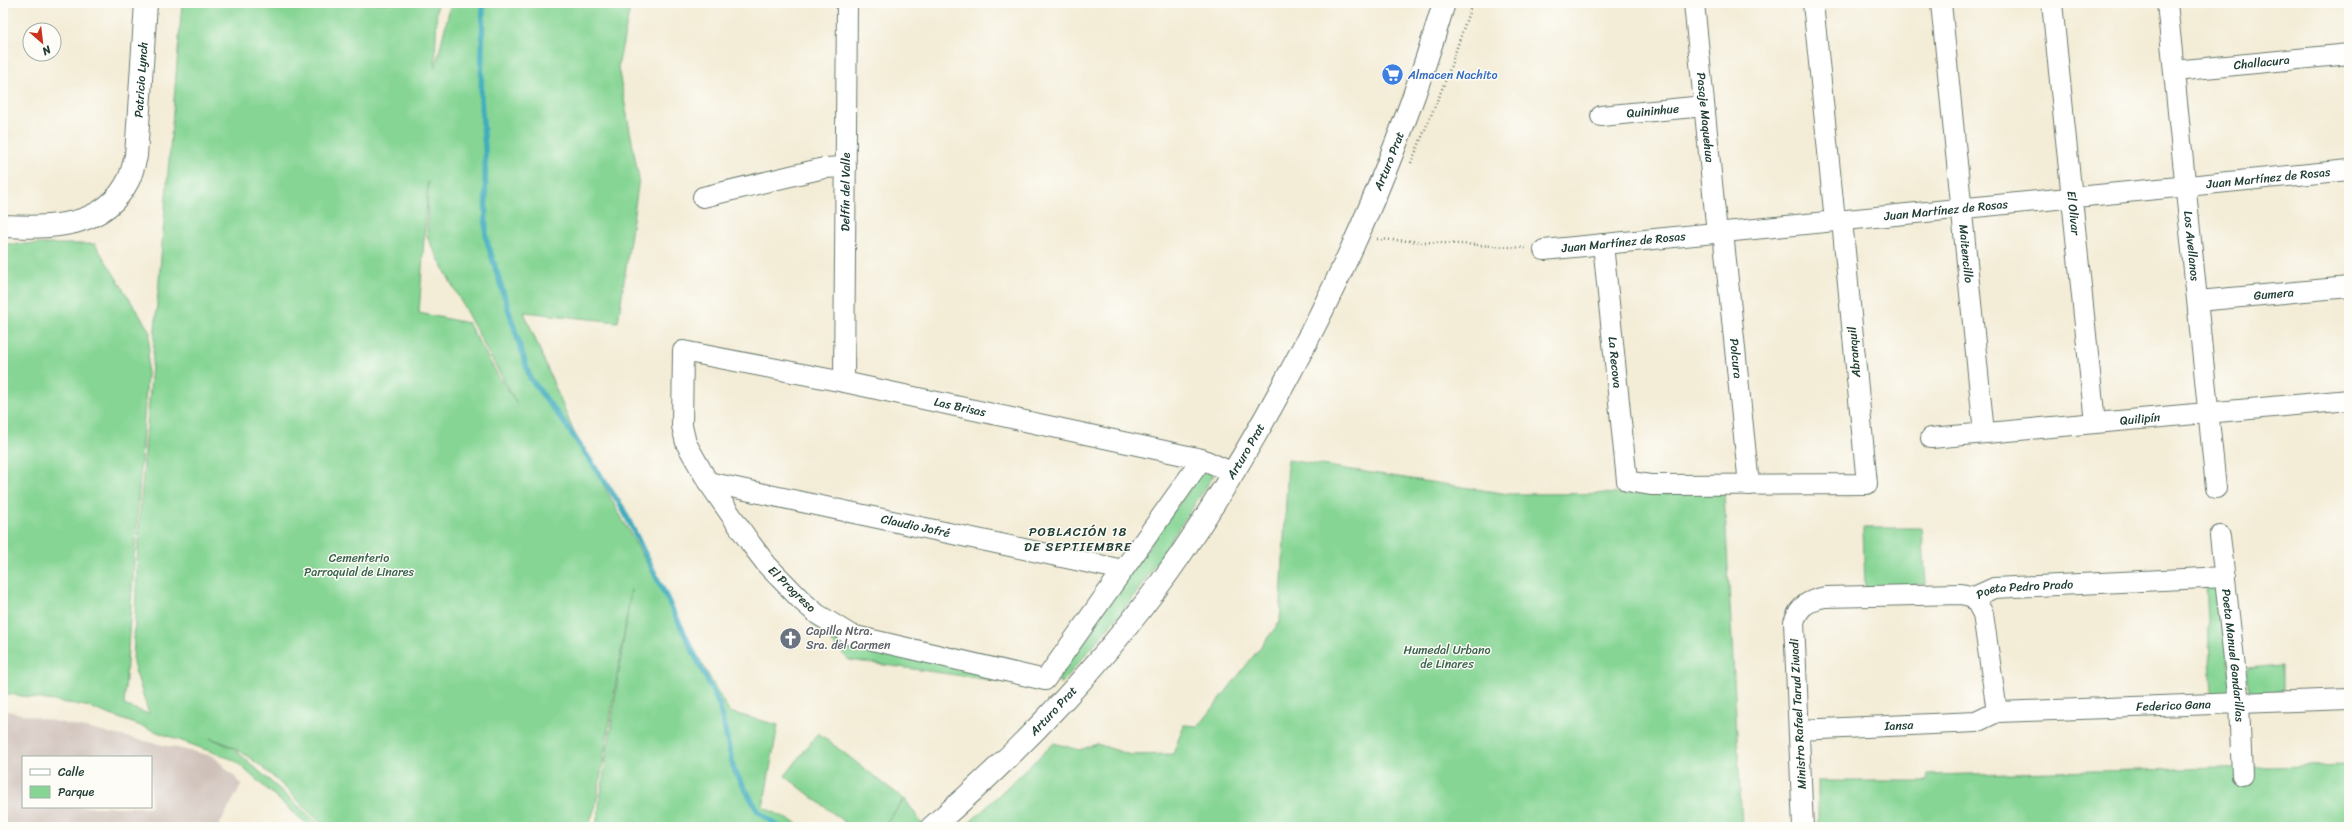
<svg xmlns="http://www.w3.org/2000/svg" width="2352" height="830" font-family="Sriracha,sans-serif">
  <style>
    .industrial { fill: #cfc1ba; fill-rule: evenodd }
    .green { fill: #86d594; stroke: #528964; fill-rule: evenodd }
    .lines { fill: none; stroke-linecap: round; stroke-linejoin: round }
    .stream { stroke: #40adbe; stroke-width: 5.5 }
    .minor-casing { stroke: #697a6d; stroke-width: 22 }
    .tertiary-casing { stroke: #697a6d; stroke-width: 24 }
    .primary-casing { stroke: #697a6d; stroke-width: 24 }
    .path { stroke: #697a6d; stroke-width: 2.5; stroke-dasharray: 1 3; stroke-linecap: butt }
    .minor { stroke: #fff; stroke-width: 20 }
    .tertiary { stroke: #fff; stroke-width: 22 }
    .primary { stroke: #fff; stroke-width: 22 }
    .labels { text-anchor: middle; stroke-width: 3; stroke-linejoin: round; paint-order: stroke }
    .street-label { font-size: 12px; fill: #1f3d34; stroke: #fdfcf7 }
    .shop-label { font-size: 12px; fill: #366cbe; stroke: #fdfcf7; text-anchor: start }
    .park-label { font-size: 12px; fill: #39634c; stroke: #fdfcf7 }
    .worship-label { font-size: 12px; fill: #5b616d; stroke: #fdfcf7; text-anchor: start }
    .neighbourhood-label { font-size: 13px; letter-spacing: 1px; fill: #1f3d34; stroke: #fdfcf7 }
  </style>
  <rect width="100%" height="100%" fill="#fdfcf7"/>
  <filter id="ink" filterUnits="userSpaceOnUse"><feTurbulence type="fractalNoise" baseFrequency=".025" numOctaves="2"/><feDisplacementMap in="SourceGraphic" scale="8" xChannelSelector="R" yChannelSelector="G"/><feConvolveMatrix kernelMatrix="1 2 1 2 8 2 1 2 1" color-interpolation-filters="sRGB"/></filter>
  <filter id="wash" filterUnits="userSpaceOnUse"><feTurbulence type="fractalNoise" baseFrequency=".012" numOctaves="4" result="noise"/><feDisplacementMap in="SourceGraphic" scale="16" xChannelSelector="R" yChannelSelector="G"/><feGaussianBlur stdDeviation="0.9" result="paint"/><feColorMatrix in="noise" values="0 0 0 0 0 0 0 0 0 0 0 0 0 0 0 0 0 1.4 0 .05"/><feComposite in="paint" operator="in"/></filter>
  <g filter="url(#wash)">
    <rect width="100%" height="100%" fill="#f3ecd6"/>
    <path class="industrial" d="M 3,710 L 213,756 L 242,784 L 218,827 L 3,827 ZM 23,757 L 151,757 L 151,807 L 23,807 Z"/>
    <g class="green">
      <path d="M 182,3 L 437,3 L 435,69 L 451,3 L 631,3 L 618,67 L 639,179 L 618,322 L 524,312 L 573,430 L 729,712 L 778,725 L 763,807 L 804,827 L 596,827 L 631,590 L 596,805 L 588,827 L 325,827 C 290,795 256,751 210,738 L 233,748 L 322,827 L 310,827 L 234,760 L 86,706 L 3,693 L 3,244 L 95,244 L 150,332 L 124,705 L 149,714 L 133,663 L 139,523 ZM 428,182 L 427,237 L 486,349 L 516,402 L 499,377 L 468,323 L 419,313 Z"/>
      <path d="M 1288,460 L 1508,494 L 1724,493 L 1742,827 L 965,827 L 1054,743 L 1079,750 L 1097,744 L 1131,755 L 1173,754 L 1184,725 L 1199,726 L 1280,622 Z"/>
      <path d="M 1203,470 L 1214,475 L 1133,598 L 1061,684 L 1056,678 Z"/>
      <path d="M 1863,528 L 1922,528 L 1926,584 L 1865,587 Z"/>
      <path d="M 2219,585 L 2232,694 L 2212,695 L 2206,586 Z"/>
      <path d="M 816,617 L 1027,685 L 849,660 L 808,619 Z"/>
      <path d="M 2282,665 L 2282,692 L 2248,693 L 2247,668 Z"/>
      <path d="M 818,733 L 904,799 L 883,827 L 851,827 L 785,776 Z"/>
      <path d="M 2349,765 L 2349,827 L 1818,827 L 1818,781 L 1927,781 L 1928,775 Z"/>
      <path d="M 905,799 L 924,827 L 884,827 Z"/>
    </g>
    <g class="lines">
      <path class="stream" d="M 483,3 L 481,98 L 485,149 L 486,238 L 530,378 L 566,425 L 622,507 L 719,704 L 734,770 L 758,811 L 779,827"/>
    </g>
  </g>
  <g filter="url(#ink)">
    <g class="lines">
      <defs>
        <g id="minor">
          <path id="s1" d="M 1694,3 L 1717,233"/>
          <path d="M 1813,3 L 1835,221"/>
          <path id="s2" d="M 1941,3 L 1984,433"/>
          <path id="s3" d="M 2052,3 L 2095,423"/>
          <path id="s4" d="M 2167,3 L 2216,488"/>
          <path id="s5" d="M 2174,71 L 2349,54"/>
          <path id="s6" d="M 1601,116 L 1704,106"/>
          <path d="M 703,197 L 824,168 L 846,167"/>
          <path id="s7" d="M 1723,232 L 1749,485"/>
          <path id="s8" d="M 1603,244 L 1627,481 L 1651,485 L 1867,484 L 1842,220"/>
          <path id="s9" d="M 1544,250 L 2349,170"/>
          <path id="s10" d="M 2198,301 L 2349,287"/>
          <path id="s11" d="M 844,382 L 847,3"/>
          <path id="s12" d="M 1931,438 L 2349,400"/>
          <path id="s13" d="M 1202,459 L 1045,680 L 851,635 L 817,614 L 802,601 L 767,565 L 751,544 L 708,482 L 686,443 L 682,426 L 683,351 L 844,382 L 1202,459 L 1233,473"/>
          <path id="s14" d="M 708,482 L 1123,570"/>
          <path id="s15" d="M 2220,536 L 2239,703 L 2242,775"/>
          <path d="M 1974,597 L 1983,614 L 1997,712"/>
          <path id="s16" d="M 1799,730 L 1976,722 L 1997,712 L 2349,699"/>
          <path id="s17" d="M 1803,827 L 1794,622 C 1799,606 1809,600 1825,597 L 1961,594 L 1974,597 L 1994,588 L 2225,577"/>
        </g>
        <g id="tertiary">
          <path id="s18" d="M 3,226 C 50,228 105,229 129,179 C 132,172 134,164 136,156 L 146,3"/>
        </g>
        <g id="primary">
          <path id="s19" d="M 932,827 C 1022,750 1114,652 1181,554 C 1232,479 1277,400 1318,319 C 1369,217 1412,112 1444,3"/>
        </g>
      </defs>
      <use href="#minor" class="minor-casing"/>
      <use href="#tertiary" class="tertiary-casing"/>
      <use href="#primary" class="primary-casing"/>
      <g class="path">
        <path d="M 1411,163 L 1447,77 L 1472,3"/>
        <path d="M 1377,239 L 1526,248"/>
      </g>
      <use href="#minor" class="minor"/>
      <use href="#tertiary" class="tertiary"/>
      <use href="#primary" class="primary"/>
    </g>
  </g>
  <defs>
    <symbol id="supermarket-disc" viewBox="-11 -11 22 22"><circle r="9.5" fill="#3f7fe0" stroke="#fdfcf7"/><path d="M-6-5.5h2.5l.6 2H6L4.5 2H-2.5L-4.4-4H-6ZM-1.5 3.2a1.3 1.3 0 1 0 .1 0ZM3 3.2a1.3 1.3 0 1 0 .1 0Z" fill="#fff"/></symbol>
    <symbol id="church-disc" viewBox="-11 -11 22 22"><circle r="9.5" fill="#6b7280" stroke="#fdfcf7"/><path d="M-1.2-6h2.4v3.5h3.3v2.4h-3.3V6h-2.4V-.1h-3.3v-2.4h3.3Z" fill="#fff"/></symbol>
  </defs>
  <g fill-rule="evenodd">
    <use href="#supermarket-disc" x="1380" y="62" width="25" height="25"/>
    <use href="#church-disc" x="778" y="626" width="25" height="25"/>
  </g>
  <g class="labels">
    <g class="street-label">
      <text dy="4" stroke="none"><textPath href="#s5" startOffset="88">Challacura</textPath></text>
      <text dy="4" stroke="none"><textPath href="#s18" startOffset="244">Patricio Lynch</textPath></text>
      <text dy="4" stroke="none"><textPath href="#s6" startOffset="52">Quininhue</textPath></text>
      <text dy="4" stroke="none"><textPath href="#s1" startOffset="115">Pasaje Maquehua</textPath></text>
      <text dy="4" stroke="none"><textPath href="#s19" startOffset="816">Arturo Prat</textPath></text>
      <text dy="4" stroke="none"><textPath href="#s9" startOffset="728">Juan Martínez de Rosas</textPath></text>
      <text dy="4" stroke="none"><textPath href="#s11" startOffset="190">Delfín del Valle</textPath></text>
      <text dy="4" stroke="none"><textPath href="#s9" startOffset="404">Juan Martínez de Rosas</textPath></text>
      <text dy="4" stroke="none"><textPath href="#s3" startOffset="211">El Olivar</textPath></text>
      <text dy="4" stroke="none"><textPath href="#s9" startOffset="80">Juan Martínez de Rosas</textPath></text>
      <text dy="4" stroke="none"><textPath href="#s4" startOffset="244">Los Avellanos</textPath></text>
      <text dy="4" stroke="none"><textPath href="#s2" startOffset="252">Maitencillo</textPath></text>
      <text dy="4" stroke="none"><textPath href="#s10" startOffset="76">Gumera</textPath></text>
      <text transform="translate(1854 352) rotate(-95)" y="4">Abranquil</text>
      <text dy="4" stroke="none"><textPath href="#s7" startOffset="127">Polcura</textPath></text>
      <text dy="4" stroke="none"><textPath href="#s8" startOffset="119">La Recova</textPath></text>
      <text dy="4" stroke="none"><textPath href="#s13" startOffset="1102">Las Brisas</textPath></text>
      <text dy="4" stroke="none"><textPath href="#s12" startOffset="210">Quilipín</textPath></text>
      <text dy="4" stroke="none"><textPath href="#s19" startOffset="492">Arturo Prat</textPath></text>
      <text dy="4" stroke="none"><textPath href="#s14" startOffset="212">Claudio Jofré</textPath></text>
      <text transform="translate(792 589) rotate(44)" y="4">El Progreso</text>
      <text dy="4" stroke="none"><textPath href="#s17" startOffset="449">Poeta Pedro Prado</textPath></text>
      <text dy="4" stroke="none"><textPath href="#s15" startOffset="120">Poeta Manuel Gandarillas</textPath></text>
      <text dy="4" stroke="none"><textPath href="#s16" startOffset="377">Federico Gana</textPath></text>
      <text dy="4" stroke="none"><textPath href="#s19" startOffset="168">Arturo Prat</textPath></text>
      <text transform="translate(1798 714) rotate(-93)" y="4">Ministro Rafael Tarud Ziwadi</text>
      <text dy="4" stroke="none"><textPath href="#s16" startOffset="100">Iansa</textPath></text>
    </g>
    <g class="shop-label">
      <text x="1408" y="79">Almacen Nachito</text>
    </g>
    <g class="park-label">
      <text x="359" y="562">Cementerio<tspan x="359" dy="14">Parroquial de Linares</tspan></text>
      <text x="1447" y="654">Humedal Urbano<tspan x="1447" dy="14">de Linares</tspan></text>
    </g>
    <g class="worship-label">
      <text x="806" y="635">Capilla Ntra.<tspan x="806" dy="14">Sra. del Carmen</tspan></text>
    </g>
    <g class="neighbourhood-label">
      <text x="1078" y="536">POBLACIÓN 18<tspan x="1078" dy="15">DE SEPTIEMBRE</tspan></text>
    </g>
  </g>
  <rect width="2352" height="830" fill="none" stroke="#fdfcf7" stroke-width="16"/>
  <rect x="22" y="756" width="130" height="52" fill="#fdfcf7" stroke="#a4b0a9"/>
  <rect x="30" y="769" width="20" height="6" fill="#ffffff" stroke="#a4b0a9"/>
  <text x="58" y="776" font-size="12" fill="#1f3d34">Calle</text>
  <rect x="30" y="786" width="20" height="12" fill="#86d594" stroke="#a4b0a9"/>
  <text x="58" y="796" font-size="12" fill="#1f3d34">Parque</text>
  <g transform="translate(42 42) rotate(152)"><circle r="19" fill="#fdfcf7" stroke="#a4b0a9"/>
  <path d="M0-3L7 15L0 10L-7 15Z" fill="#c8321e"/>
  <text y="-6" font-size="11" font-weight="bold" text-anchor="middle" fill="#1f3d34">N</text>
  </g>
</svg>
